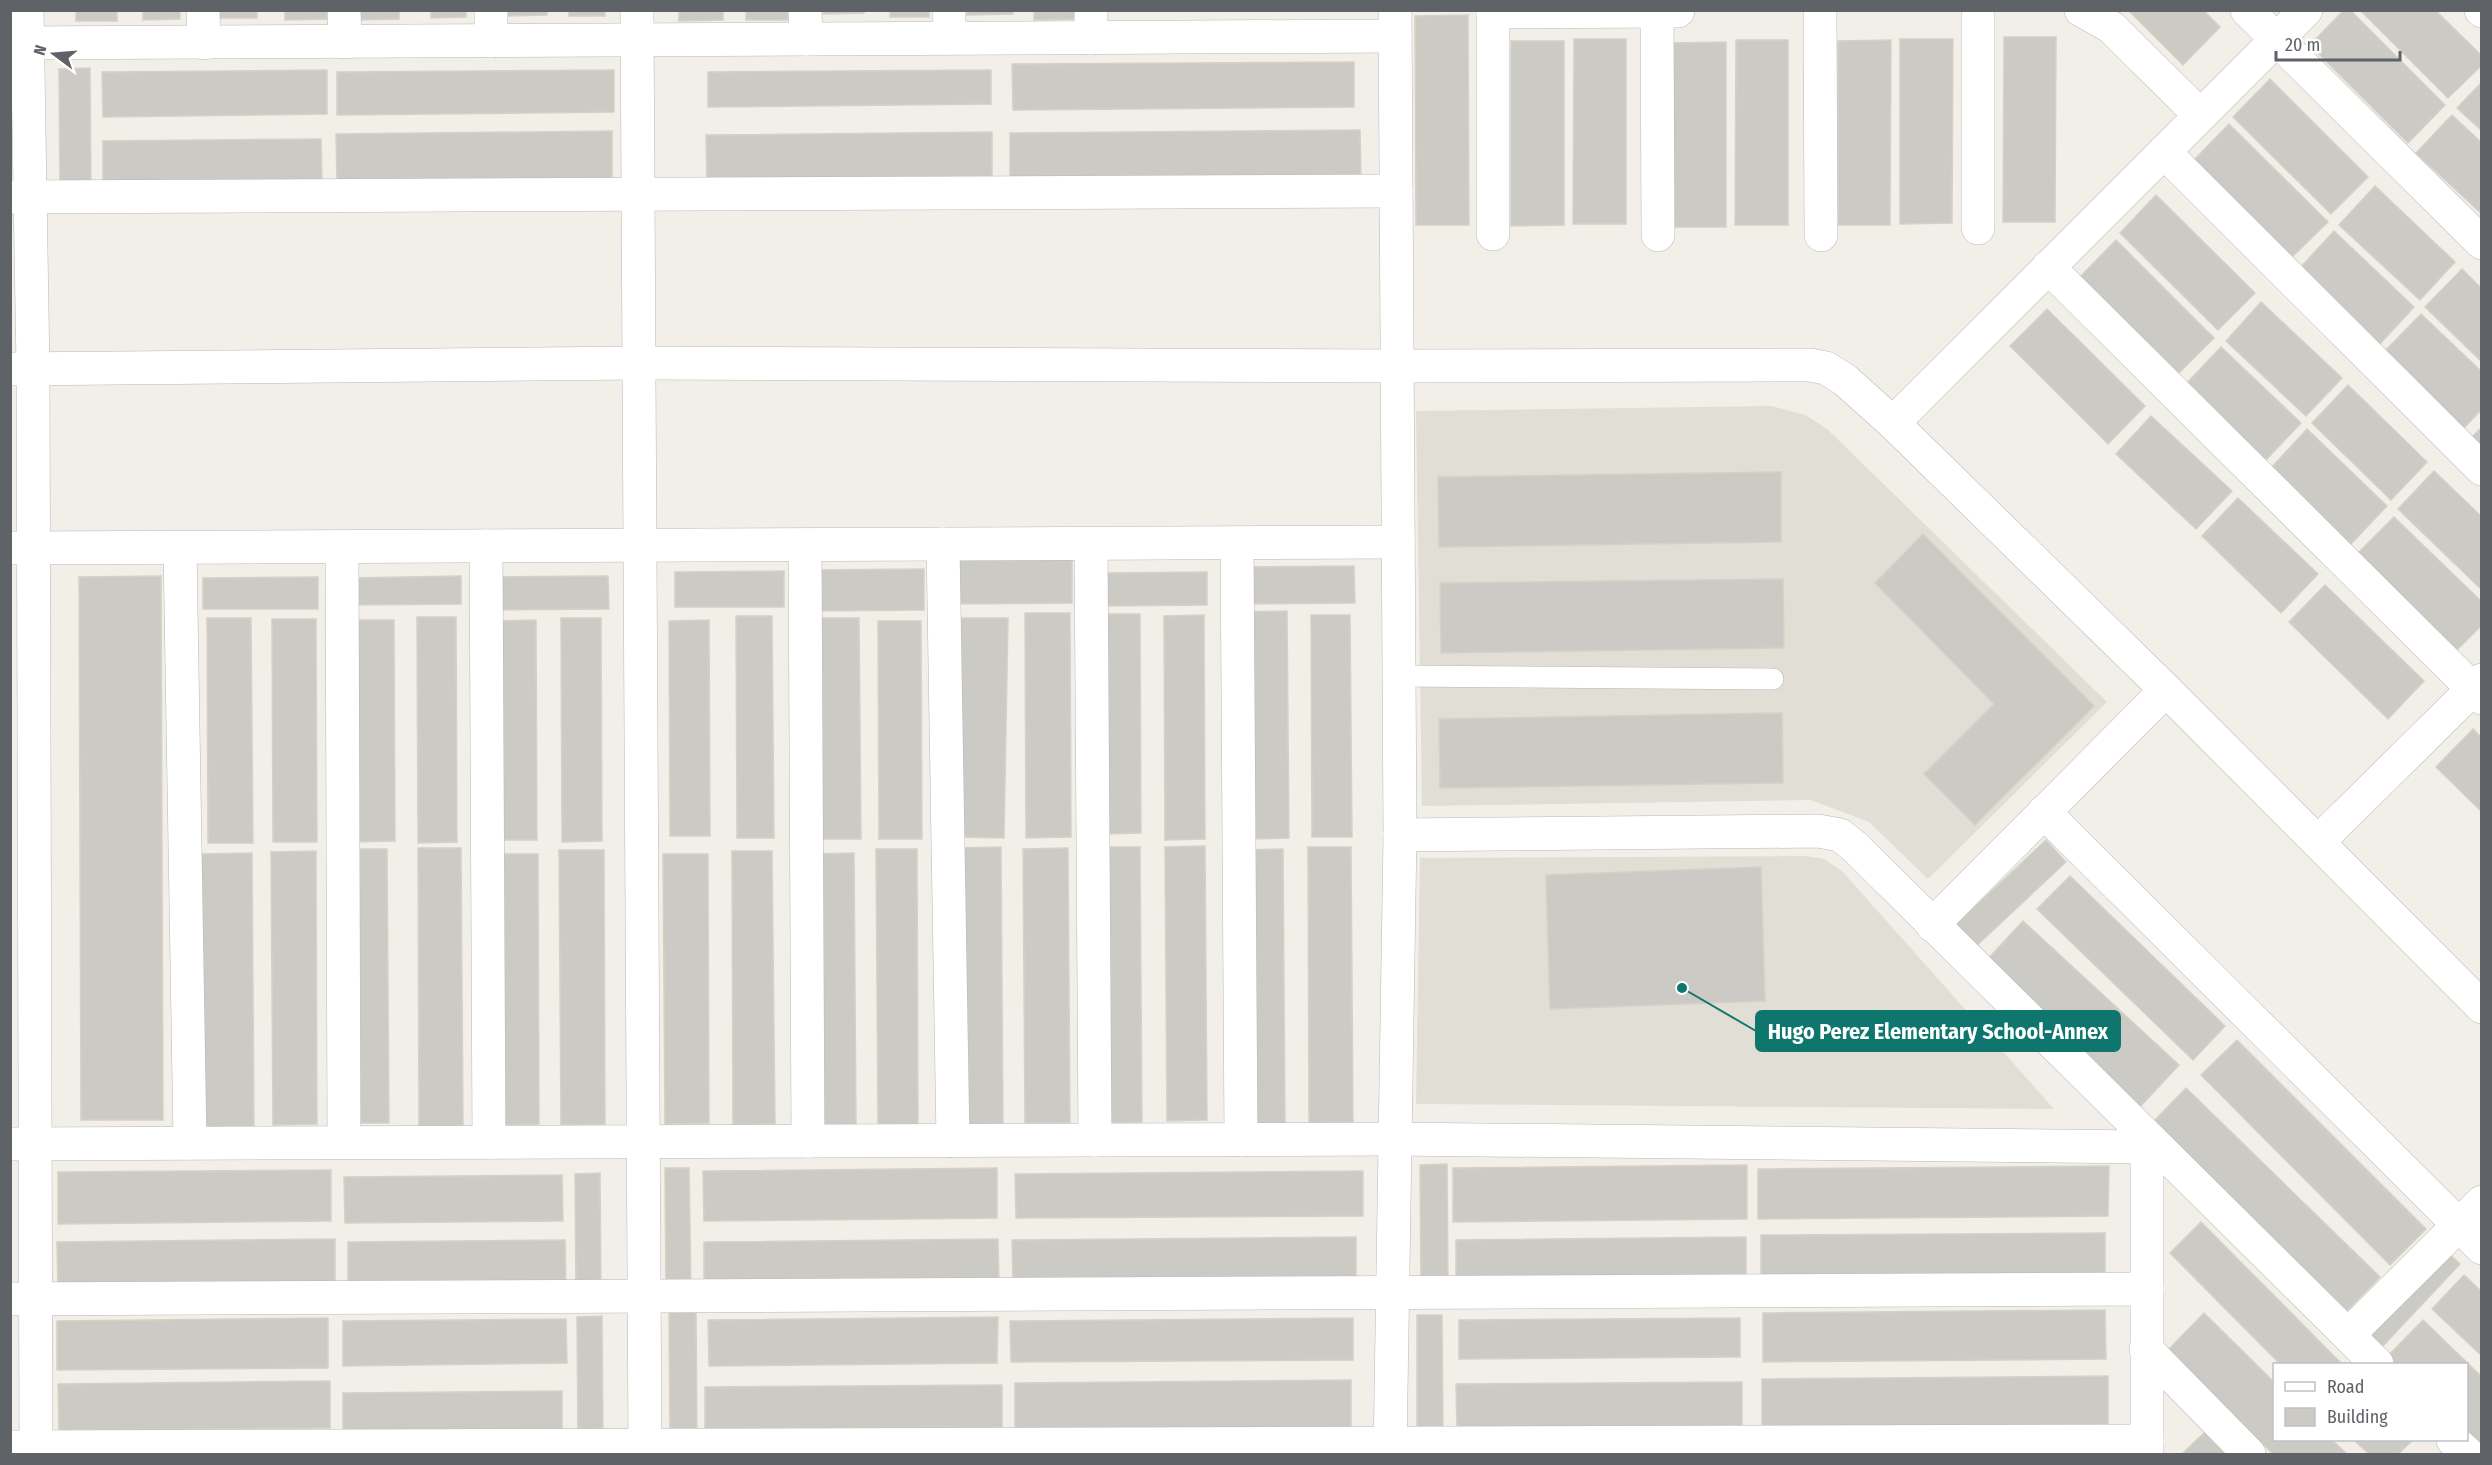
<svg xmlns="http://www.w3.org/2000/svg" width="2492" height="1465" font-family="'Fira Sans Condensed',sans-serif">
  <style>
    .education { fill: #e1ded6 }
    .building { fill: #cccac5; stroke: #d6d1c6; stroke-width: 1.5 }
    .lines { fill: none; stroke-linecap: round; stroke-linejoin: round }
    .lane-casing { stroke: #b5b8bc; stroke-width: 22 }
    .street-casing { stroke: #b5b8bc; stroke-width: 34 }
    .lane { stroke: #fff; stroke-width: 21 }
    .street { stroke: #fff; stroke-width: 33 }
    .leader { fill: none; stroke: #0f766e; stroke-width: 2 }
    .callout-dot { fill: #0f766e; stroke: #fff; stroke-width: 2 }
    .callout { fill: #0f766e; stroke: #0f766e; stroke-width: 2 }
    .callout-label { font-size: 22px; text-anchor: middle; font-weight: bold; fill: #fff }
  </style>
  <rect width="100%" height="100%" fill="#f1efe8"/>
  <g class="education">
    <path d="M 1772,406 L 1805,415 L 1826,428 L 2107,702 L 1928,879 L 1869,822 L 1811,800 L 1422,806 L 1416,411 Z"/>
    <path d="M 1805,856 L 1824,859 L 1842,871 L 2054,1109 L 1416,1104 L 1420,858 Z"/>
  </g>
  <g class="building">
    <rect x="76" y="10" width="41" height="11"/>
    <path d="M 143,10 L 180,10 L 180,19 L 143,20 Z"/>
    <rect x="218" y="10" width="39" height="8"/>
    <path d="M 285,10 L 327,10 L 327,19 L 285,20 Z"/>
    <path d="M 355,10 L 399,10 L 399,19 L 355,20 Z"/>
    <path d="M 431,10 L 466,10 L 466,17 L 431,18 Z"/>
    <path d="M 505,10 L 547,10 L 547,15 L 505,16 Z"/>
    <rect x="569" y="10" width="36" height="6"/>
    <path d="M 679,10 L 723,10 L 723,20 L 679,21 Z"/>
    <rect x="746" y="10" width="42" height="10"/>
    <path d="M 823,10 L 864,10 L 864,13 L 823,14 Z"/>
    <rect x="890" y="10" width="39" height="7"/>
    <path d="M 967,10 L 1013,10 L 1013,14 L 967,15 Z"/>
    <path d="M 1034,10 L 1076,10 L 1076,19 L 1034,20 Z"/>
    <path d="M 2128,10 L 2203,10 L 2220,27 L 2183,65 Z"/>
    <path d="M 2344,10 L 2350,10 L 2445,105 L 2408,143 L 2310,45 Z"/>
    <path d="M 2360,10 L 2435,10 L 2482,56 L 2482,65 L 2448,98 Z"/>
    <path d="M 1468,15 L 1469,225 L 1416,225 L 1415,16 Z"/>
    <path d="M 2004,37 L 2056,37 L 2055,222 L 2003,222 Z"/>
    <path d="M 1574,39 L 1626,39 L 1626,224 L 1573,224 Z"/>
    <path d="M 1900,39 L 1953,39 L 1952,223 L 1900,224 Z"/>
    <path d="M 1736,40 L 1788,40 L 1788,225 L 1735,225 Z"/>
    <path d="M 1891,40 L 1890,225 L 1838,225 L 1838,41 Z"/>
    <path d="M 1511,41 L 1564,41 L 1564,225 L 1511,226 Z"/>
    <path d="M 1726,42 L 1726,227 L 1673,227 L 1673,43 Z"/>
    <path d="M 1354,62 L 1354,107 L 1013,110 L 1012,64 Z"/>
    <path d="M 90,68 L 91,192 L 60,192 L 59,69 Z"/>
    <path d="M 327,70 L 327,114 L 103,117 L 102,72 Z"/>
    <path d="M 614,70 L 614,112 L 337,115 L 337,72 Z"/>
    <path d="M 991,70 L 991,104 L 708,107 L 708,72 Z"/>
    <path d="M 2270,79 L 2368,177 L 2331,214 L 2233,117 Z"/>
    <path d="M 2482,82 L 2482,131 L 2457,108 Z"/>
    <path d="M 2452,115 L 2482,143 L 2482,214 L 2416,153 Z"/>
    <path d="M 2229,124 L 2328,222 L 2290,259 L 2192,162 Z"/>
    <path d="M 1360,130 L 1361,178 L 1010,181 L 1010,133 Z"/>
    <path d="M 612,131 L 612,180 L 337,183 L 336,134 Z"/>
    <path d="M 992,132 L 992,179 L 707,182 L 706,135 Z"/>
    <path d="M 321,139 L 322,181 L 103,183 L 103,141 Z"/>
    <path d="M 2375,186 L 2455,262 L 2420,300 L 2339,225 Z"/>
    <path d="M 2156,195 L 2255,293 L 2218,330 L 2120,233 Z"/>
    <path d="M 2334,231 L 2414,307 L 2379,345 L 2299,269 Z"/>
    <path d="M 2116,240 L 2214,338 L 2177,375 L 2079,278 Z"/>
    <path d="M 2462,269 L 2482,289 L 2482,362 L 2425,307 Z"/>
    <path d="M 2261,302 L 2342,378 L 2306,416 L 2226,341 Z"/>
    <path d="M 2047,309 L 2145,406 L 2108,444 L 2010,346 Z"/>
    <path d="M 2421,314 L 2482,372 L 2482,409 L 2463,429 L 2384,352 Z"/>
    <path d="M 2221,347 L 2301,423 L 2265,461 L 2185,385 Z"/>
    <path d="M 2348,385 L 2427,462 L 2391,500 L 2312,423 Z"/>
    <path d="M 2151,416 L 2232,491 L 2196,529 L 2116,454 Z"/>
    <path d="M 2482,427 L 2482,449 L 2471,438 Z"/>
    <path d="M 2307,429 L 2387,506 L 2350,545 L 2271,468 Z"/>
    <path d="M 2434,471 L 2482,517 L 2482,590 L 2398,509 Z"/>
    <path d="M 1781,472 L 1781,542 L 1439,547 L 1438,477 Z"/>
    <path d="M 2238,498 L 2318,574 L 2281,613 L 2202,536 Z"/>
    <path d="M 2394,517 L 2482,602 L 2482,625 L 2457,650 L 2357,554 Z"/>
    <path d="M 1923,534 L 2094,706 L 1975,825 L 1924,774 L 1994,704 L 1875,583 Z"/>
    <path d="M 1072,559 L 1072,603 L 950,604 L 950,560 Z"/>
    <path d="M 1354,566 L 1355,603 L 1243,604 L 1243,567 Z"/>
    <path d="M 924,569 L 924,610 L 810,611 L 810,570 Z"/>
    <path d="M 784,571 L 784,607 L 675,607 L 675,572 Z"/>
    <path d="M 1207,572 L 1207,605 L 1105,606 L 1105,573 Z"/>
    <path d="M 161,576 L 163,1120 L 81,1120 L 79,577 Z"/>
    <path d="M 461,576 L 461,604 L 349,605 L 349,578 Z"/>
    <path d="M 608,576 L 609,609 L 493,610 L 493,577 Z"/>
    <path d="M 318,577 L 318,609 L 203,609 L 203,578 Z"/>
    <path d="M 1783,579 L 1784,648 L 1441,653 L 1440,583 Z"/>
    <path d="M 2325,585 L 2424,681 L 2388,719 L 2289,622 Z"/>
    <path d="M 1287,611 L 1289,838 L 1247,839 L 1246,612 Z"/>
    <path d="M 1025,613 L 1070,613 L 1071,837 L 1026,838 Z"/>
    <path d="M 1104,614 L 1140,614 L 1141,833 L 1105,834 Z"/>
    <path d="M 1204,615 L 1205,839 L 1165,840 L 1164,616 Z"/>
    <path d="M 1311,615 L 1350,615 L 1352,837 L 1312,837 Z"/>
    <path d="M 736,616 L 772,616 L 774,838 L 737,838 Z"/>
    <path d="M 417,617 L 456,617 L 457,842 L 418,843 Z"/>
    <path d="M 207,618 L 251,618 L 253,843 L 208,843 Z"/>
    <path d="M 561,618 L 601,618 L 602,841 L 562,842 Z"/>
    <path d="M 813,618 L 859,618 L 861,839 L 815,839 Z"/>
    <path d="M 961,618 L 1008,618 L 1004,838 L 956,837 Z"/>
    <path d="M 272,619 L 316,619 L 317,842 L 273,842 Z"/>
    <path d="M 349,620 L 394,620 L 395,841 L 350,842 Z"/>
    <path d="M 536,620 L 537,840 L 496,840 L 495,621 Z"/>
    <path d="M 709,620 L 710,836 L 670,836 L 669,621 Z"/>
    <path d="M 878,621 L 921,621 L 922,839 L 879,839 Z"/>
    <path d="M 1782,713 L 1783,783 L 1440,788 L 1439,719 Z"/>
    <path d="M 2473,729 L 2482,738 L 2482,812 L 2436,767 Z"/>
    <path d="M 2046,840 L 2066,862 L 1972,950 L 1951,929 Z"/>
    <path d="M 1205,846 L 1207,1120 L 1167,1121 L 1165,847 Z"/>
    <path d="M 1001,847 L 1003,1125 L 957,1125 L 956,848 Z"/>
    <path d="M 1098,847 L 1140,847 L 1142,1122 L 1099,1123 Z"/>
    <path d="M 1308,847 L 1351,847 L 1353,1122 L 1309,1123 Z"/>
    <path d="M 418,848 L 461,848 L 463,1125 L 419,1126 Z"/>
    <path d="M 1068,848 L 1070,1123 L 1025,1123 L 1023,849 Z"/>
    <path d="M 346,849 L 387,849 L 389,1123 L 348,1123 Z"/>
    <path d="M 876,849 L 917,849 L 918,1124 L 878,1124 Z"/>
    <path d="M 1283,849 L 1285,1123 L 1243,1124 L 1242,850 Z"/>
    <path d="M 559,850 L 604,850 L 605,1124 L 561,1125 Z"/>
    <path d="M 316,851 L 317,1124 L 273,1125 L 271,852 Z"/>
    <path d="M 732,851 L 772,851 L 775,1124 L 733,1125 Z"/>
    <path d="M 252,853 L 254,1128 L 200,1129 L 199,854 Z"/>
    <path d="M 854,853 L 856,1126 L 813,1126 L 811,854 Z"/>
    <path d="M 492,854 L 538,854 L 539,1124 L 494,1125 Z"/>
    <path d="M 663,854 L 708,854 L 709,1123 L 665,1124 Z"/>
    <path d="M 1761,867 L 1765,1001 L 1550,1009 L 1546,875 Z"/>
    <path d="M 2070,876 L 2225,1026 L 2193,1060 L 2037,909 Z"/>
    <path d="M 2023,921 L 2179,1065 L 2140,1107 L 1984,963 Z"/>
    <path d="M 2237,1040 L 2426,1229 L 2390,1265 L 2201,1075 Z"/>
    <path d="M 2186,1088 L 2380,1277 L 2346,1312 L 2152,1123 Z"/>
    <path d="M 1447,1164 L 1448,1286 L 1421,1286 L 1420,1165 Z"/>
    <path d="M 1747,1165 L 1747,1219 L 1453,1222 L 1453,1168 Z"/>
    <path d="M 2109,1166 L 2108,1216 L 1758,1219 L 1758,1169 Z"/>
    <path d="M 665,1168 L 689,1168 L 691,1292 L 666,1292 Z"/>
    <path d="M 997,1168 L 997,1218 L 704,1221 L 703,1171 Z"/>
    <path d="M 331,1170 L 331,1221 L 58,1224 L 58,1172 Z"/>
    <path d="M 1363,1171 L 1363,1216 L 1016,1218 L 1015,1174 Z"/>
    <path d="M 600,1173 L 601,1293 L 576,1293 L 575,1174 Z"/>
    <path d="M 562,1175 L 563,1221 L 345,1223 L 344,1177 Z"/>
    <path d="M 2201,1222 L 2342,1364 L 2280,1364 L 2170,1253 Z"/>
    <path d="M 2105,1233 L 2105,1282 L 1761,1285 L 1761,1235 Z"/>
    <path d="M 1356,1237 L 1356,1282 L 1013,1285 L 1012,1240 Z"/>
    <path d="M 1746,1237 L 1746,1282 L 1456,1285 L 1456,1240 Z"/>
    <path d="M 335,1239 L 335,1287 L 58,1290 L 57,1242 Z"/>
    <path d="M 998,1239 L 999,1284 L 704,1287 L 704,1242 Z"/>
    <path d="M 565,1240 L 566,1289 L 348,1291 L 348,1242 Z"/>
    <path d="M 2441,1246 L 2460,1264 L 2382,1347 L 2363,1330 Z"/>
    <path d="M 2464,1275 L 2482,1292 L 2482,1356 L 2432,1309 Z"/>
    <path d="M 669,1309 L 696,1309 L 697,1441 L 670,1441 Z"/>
    <path d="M 2105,1310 L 2106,1359 L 1763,1362 L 1763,1313 Z"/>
    <path d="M 2204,1313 L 2274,1382 L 2274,1440 L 2332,1440 L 2347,1454 L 2273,1454 L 2168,1350 Z"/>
    <path d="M 1417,1315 L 1442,1315 L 1443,1435 L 1417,1436 Z"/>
    <path d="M 602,1316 L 603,1438 L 578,1438 L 577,1317 Z"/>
    <path d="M 998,1317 L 997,1363 L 709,1366 L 708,1320 Z"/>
    <path d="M 328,1318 L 328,1368 L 57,1370 L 57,1321 Z"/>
    <path d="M 1353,1318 L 1353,1360 L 1011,1362 L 1010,1321 Z"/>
    <path d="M 1740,1318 L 1740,1357 L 1459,1359 L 1459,1320 Z"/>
    <path d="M 566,1319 L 567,1363 L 343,1366 L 343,1321 Z"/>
    <path d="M 2423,1320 L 2482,1377 L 2482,1450 L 2466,1436 L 2466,1364 L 2394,1364 L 2387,1357 Z"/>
    <path d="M 2108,1376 L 2108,1431 L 1762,1434 L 1762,1379 Z"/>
    <path d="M 1351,1380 L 1351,1428 L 1015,1430 L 1015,1383 Z"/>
    <path d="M 330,1381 L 330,1428 L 59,1430 L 58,1384 Z"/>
    <path d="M 1742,1382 L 1742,1426 L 1457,1429 L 1456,1384 Z"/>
    <path d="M 1002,1385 L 1002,1427 L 705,1429 L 705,1387 Z"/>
    <path d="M 562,1391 L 562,1429 L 343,1430 L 343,1393 Z"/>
    <path d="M 2207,1430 L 2231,1454 L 2182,1454 Z"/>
    <path d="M 2354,1440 L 2413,1440 L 2398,1454 L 2369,1454 Z"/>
  </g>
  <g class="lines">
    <defs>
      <path id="lane" d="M 1399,676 L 1773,679"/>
      <g id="street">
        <path d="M 27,10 L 33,369 L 36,1454"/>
        <path d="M 203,10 L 204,43"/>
        <path d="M 344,10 L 345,42"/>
        <path d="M 491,10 L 491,41"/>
        <path d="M 637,10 L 645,1454"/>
        <path d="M 805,10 L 806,39"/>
        <path d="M 949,10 L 949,38"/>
        <path d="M 1091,10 L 1091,38"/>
        <path d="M 1657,10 L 1658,235"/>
        <path d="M 1820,10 L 1821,235"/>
        <path d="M 1978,10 L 1978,228"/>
        <path d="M 2081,10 L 2111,27 L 2200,115"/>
        <path d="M 2247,10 L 2482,243"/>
        <path d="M 2481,10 L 2482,11"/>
        <path d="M 1493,12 L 1678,11"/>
        <path d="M 10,43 L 1395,36"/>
        <path d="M 2164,152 L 2482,469"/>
        <path d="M 10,197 L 1396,191"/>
        <path d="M 1493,234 L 1493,10"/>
        <path d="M 2048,267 L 2482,698"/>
        <path d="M 10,369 L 639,363 L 1397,366 L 1810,365 L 1826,368 L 1845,380 L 1893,423 L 2166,690 L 2482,1007"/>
        <path d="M 1893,423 L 2306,10"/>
        <path d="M 1237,543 L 1241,1140"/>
        <path d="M 943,544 L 953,1141"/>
        <path d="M 1091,544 L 1095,1140"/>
        <path d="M 805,545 L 808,1141"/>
        <path d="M 486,546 L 489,1142"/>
        <path d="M 342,547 L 344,1142"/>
        <path d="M 10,548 L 1398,542"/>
        <path d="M 180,548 L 190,1143"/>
        <path d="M 2044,812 L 2482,1248"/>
        <path d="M 1400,835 L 1818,831 L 1840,835 L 1855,847 L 2377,1364"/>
        <path d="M 2318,842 L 2482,680"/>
        <path d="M 1932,925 L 2166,690"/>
        <path d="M 10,1144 L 1395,1139 L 2147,1147"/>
        <path d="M 10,1299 L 2147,1289"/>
        <path d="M 2348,1335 L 2482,1202"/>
        <path d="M 2146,1349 L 2249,1454"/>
        <path d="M 2453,1440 L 2468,1454"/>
        <path d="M 10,1447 L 2147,1441"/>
        <path d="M 1390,1454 L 1400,835 L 1395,10"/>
        <path d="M 2147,1454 L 2147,1137"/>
      </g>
    </defs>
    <use href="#lane" class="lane-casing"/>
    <use href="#street" class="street-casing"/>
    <use href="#lane" class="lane"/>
    <use href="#street" class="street"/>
  </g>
  <path class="leader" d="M1682 988L1756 1031"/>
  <circle class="callout-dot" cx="1682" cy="988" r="6"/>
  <rect class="callout" x="1756" y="1011" width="364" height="40" rx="6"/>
  <g class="callout-label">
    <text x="1938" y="1039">Hugo Perez Elementary School-Annex</text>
  </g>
  <rect width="2492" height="1465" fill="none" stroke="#5f6368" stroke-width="24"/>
  <rect x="2273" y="1363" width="195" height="78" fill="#ffffff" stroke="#bfc1c3" stroke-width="1.5"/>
  <rect x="2285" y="1382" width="30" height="9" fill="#ffffff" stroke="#bfc1c3" stroke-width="1.5"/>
  <text x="2327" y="1393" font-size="18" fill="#5f6368">Road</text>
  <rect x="2285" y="1408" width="30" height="18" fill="#cccac5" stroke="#bfc1c3" stroke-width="1.5"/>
  <text x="2327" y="1423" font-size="18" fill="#5f6368">Building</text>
  <g transform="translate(54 54) rotate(286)" stroke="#ffffff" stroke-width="4.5" paint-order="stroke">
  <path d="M0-4.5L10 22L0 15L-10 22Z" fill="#5f6368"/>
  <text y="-9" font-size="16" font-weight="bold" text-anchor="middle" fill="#5f6368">N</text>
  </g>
  <path d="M2276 51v9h124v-9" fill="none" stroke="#5f6368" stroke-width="3"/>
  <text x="2285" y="51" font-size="18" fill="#5f6368" stroke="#ffffff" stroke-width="4.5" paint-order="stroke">20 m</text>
</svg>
